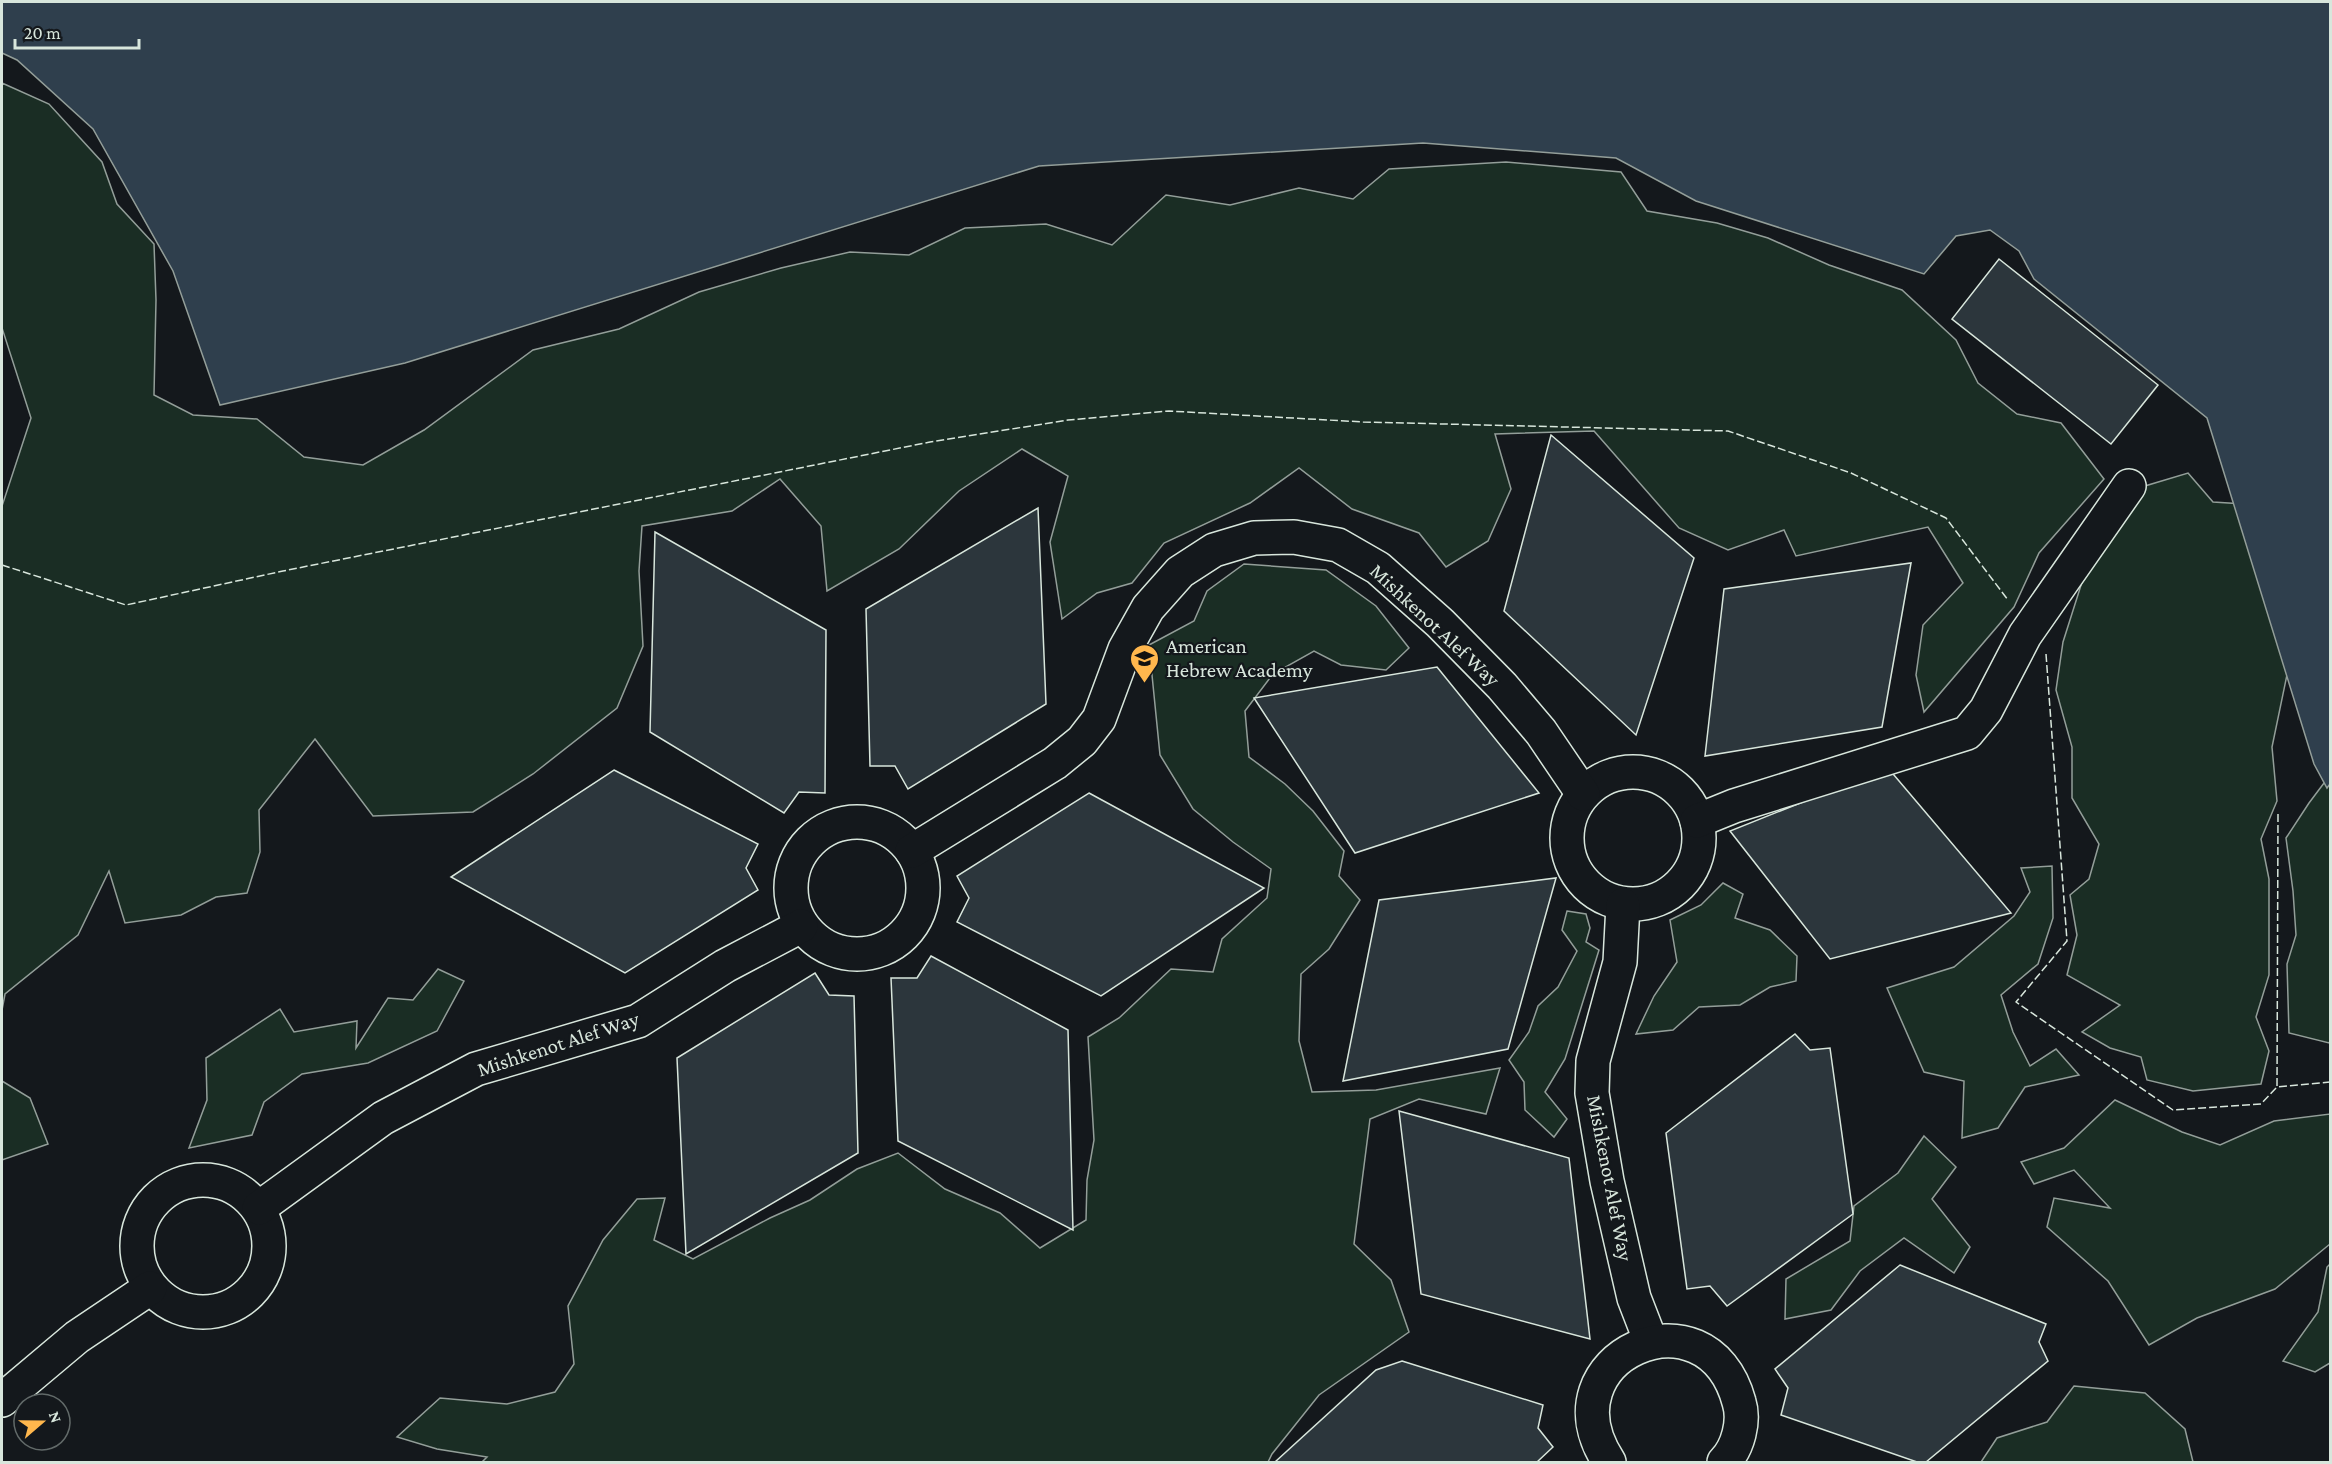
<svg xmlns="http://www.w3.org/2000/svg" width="2332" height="1464" font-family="'Crimson Pro',serif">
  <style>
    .green { fill: #1a2d24; stroke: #939e99; stroke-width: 1.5 }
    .water { fill: #2f3f4d; stroke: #939e99; stroke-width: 1.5 }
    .building { fill: #2c363c; stroke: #d8e6dc; stroke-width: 1.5 }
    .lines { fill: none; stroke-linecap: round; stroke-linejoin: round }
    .minor-casing { stroke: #d8e6dc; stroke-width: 36 }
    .minor { stroke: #14181c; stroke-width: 33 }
    .fence { stroke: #d8e6dc; stroke-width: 1.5; stroke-dasharray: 8 3; stroke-linecap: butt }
    .labels { text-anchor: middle; stroke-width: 4.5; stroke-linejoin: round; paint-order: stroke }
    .street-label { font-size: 21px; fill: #d8e6dc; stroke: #14181c }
    .poi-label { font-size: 21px; fill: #d8e6dc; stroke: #14181c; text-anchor: start }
  </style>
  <rect width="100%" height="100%" fill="#14181c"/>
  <g class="green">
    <path d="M 2,83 L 49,104 L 102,162 L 117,204 L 154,244 L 156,300 L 154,395 L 193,415 L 257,419 L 304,457 L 363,465 L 424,430 L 533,350 L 619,329 L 699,292 L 781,268 L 850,252 L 909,255 L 965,228 L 1046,224 L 1112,245 L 1166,195 L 1230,205 L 1299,188 L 1353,199 L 1389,169 L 1506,162 L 1621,172 L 1647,211 L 1717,223 L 1768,238 L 1829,265 L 1902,290 L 1956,340 L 1978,383 L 2017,414 L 2061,423 L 2104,479 L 2039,553 L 2014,607 L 1924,712 L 1916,675 L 1923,625 L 1963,583 L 1928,527 L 1796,556 L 1784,530 L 1728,550 L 1679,528 L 1594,431 L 1495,434 L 1511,489 L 1488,541 L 1446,567 L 1419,533 L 1352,509 L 1299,468 L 1250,503 L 1164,543 L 1132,583 L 1097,593 L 1062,619 L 1050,542 L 1068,476 L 1022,449 L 959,491 L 899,549 L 827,591 L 821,526 L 780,479 L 732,511 L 642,526 L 639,571 L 643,646 L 617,708 L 533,774 L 473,812 L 373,816 L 315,739 L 259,810 L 260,852 L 247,893 L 216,897 L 181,915 L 125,923 L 109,871 L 78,935 L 5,994 L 2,1010 L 2,506 L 31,418 L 2,328 Z"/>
    <path d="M 2188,473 L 2213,502 L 2244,504 L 2289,665 L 2272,747 L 2277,801 L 2261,839 L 2269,879 L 2269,975 L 2256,1017 L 2269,1051 L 2261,1084 L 2193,1091 L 2147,1080 L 2141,1057 L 2110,1048 L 2082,1032 L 2120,1005 L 2067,975 L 2077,935 L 2070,895 L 2089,879 L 2099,844 L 2072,798 L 2072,747 L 2056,690 L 2063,642 L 2082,582 L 2145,486 Z"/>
    <path d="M 1244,564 L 1326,570 L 1376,606 L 1409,648 L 1386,670 L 1341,665 L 1314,651 L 1273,674 L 1245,711 L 1249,757 L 1285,784 L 1313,811 L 1344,851 L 1339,876 L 1360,900 L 1329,949 L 1301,974 L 1299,1041 L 1312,1092 L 1376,1090 L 1500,1068 L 1486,1114 L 1419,1099 L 1370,1119 L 1354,1244 L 1391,1280 L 1409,1332 L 1319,1395 L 1272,1454 L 1268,1462 L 482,1462 L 487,1457 L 437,1449 L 397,1437 L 440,1398 L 507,1404 L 555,1392 L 574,1364 L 568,1306 L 603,1240 L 637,1199 L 665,1198 L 654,1240 L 693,1259 L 770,1218 L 810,1200 L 857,1169 L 898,1153 L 945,1189 L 1000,1213 L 1040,1248 L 1086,1220 L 1087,1180 L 1094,1140 L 1088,1037 L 1119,1018 L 1171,969 L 1213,972 L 1222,939 L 1267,898 L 1271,869 L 1233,842 L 1193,809 L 1160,755 L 1149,645 L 1194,621 L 1207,591 Z"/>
    <path d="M 2330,775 L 2330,1041 L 2329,1043 L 2289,1033 L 2287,964 L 2296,935 L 2293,891 L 2286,838 L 2309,803 Z"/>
    <path d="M 2052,866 L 2053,918 L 2038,964 L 2001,995 L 2013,1032 L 2030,1066 L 2056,1049 L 2079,1075 L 2025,1087 L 1998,1128 L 1962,1138 L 1964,1081 L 1924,1072 L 1887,988 L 1954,967 L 2014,916 L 2030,892 L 2021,868 Z"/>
    <path d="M 1723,883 L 1743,894 L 1735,918 L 1770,930 L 1797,956 L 1796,981 L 1770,987 L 1740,1005 L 1699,1007 L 1673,1030 L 1636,1034 L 1654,996 L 1677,962 L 1670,920 L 1701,905 Z"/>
    <path d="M 1567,911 L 1586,914 L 1590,928 L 1586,942 L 1599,950 L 1565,1059 L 1545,1092 L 1567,1119 L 1554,1137 L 1525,1110 L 1524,1082 L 1509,1060 L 1529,1032 L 1538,1006 L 1558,987 L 1577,951 L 1562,930 Z"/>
    <path d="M 438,969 L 464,981 L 437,1031 L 368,1063 L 302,1074 L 264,1102 L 252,1135 L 189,1148 L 207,1100 L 206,1058 L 280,1009 L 294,1032 L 357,1021 L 356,1048 L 388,998 L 413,1000 Z"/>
    <path d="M 2,1081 L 30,1098 L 48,1144 L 2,1160 Z"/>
    <path d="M 2115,1100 L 2182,1132 L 2220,1145 L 2274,1121 L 2330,1114 L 2330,1244 L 2275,1289 L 2197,1318 L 2149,1345 L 2108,1281 L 2047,1227 L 2054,1198 L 2110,1208 L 2074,1170 L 2034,1184 L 2021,1162 L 2064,1148 Z"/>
    <path d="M 1924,1136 L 1956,1167 L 1932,1199 L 1970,1247 L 1954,1273 L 1904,1238 L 1860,1271 L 1831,1310 L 1785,1319 L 1786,1279 L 1850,1241 L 1854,1206 L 1898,1173 Z"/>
    <path d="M 2330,1264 L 2330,1363 L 2315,1372 L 2283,1361 L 2318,1312 L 2327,1267 Z"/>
    <path d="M 2074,1386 L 2145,1393 L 2185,1429 L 2193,1462 L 1981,1462 L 1997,1438 L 2047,1422 Z"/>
  </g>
  <path class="water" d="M 2,2 L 2330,2 L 2330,784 L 2327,788 L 2314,764 L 2207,418 L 2034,279 L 2019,251 L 1990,230 L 1956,236 L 1924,274 L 1696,201 L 1616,158 L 1423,143 L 1039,166 L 405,363 L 220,405 L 173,271 L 93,129 L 17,60 L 2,53 Z"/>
  <g class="building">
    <path d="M 1999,259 L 2158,385 L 2111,444 L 1952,319 Z"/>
    <path d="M 1551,435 L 1694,558 L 1636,735 L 1504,611 Z"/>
    <path d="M 1038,508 L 1046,704 L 908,789 L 895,766 L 870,766 L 866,609 Z"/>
    <path d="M 655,532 L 826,630 L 825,793 L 799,792 L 784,813 L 650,732 Z"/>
    <path d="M 1911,563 L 1882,727 L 1705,756 L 1724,589 Z"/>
    <path d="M 1437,667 L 1539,793 L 1355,853 L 1254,698 Z"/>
    <path d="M 1888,768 L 2011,913 L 1830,959 L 1730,831 Z"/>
    <path d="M 614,770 L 758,844 L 746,868 L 758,890 L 625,973 L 451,877 Z"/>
    <path d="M 1089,793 L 1264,888 L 1101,996 L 957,922 L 969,898 L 957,876 Z"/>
    <path d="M 1556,878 L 1508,1049 L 1343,1081 L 1379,900 Z"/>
    <path d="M 931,956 L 1068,1030 L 1073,1230 L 898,1141 L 891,978 L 917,978 Z"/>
    <path d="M 815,973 L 829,995 L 854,996 L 858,1153 L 686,1254 L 677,1058 Z"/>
    <path d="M 1795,1034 L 1810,1050 L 1830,1048 L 1853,1214 L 1727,1306 L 1710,1286 L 1687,1289 L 1666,1133 Z"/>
    <path d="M 1399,1111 L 1569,1158 L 1590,1339 L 1421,1294 Z"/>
    <path d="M 1900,1265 L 2046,1324 L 2039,1342 L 2048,1361 L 1926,1462 L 1917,1462 L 1781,1415 L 1788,1388 L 1775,1369 Z"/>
    <path d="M 1402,1361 L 1543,1405 L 1538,1428 L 1553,1447 L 1537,1462 L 1275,1462 L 1376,1370 Z"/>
  </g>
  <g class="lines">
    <defs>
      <g id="minor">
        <circle cx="1633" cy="838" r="66"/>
        <path d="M 1697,821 L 1734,806 L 1967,733 L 1986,710 L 2025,635 L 2129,486"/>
        <circle cx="857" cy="888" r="66"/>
        <path d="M 912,851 L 1055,763 L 1082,741 L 1099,719 L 1125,649 L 1148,608 L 1180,572 L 1214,550 L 1254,538 L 1294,537 L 1338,545 L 1378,568 L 1440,623 L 1502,686 L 1541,732 L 1583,794"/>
        <path d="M 1623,905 L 1620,962 L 1593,1061 L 1592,1093 L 1607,1181 L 1634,1298 L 1651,1342"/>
        <circle cx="203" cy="1246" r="66"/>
        <path d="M 259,1208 L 383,1118 L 476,1069 L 638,1021 L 725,966 L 801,926"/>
        <path d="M 2,1400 L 77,1337 L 150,1288"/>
        <path d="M 1609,1462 C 1540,1357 1707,1283 1739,1402 C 1745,1421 1738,1448 1724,1462"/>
      </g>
    </defs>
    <use href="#minor" class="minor-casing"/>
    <use href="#minor" class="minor"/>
    <g class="fence">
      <path d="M 2,565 L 126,605 L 283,571 L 930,442 L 1068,420 L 1169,411 L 1363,422 L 1728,431 L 1851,473 L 1946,518 L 2008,600"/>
      <path d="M 2046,654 L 2067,941 L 2016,1002 L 2173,1110 L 2261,1104 L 2277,1087"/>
      <path d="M 2278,814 L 2277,1087 L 2330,1082"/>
    </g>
  </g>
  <defs>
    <symbol id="school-pin" viewBox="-11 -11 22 30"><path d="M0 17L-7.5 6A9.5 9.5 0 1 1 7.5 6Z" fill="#ffb74d" stroke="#14181c"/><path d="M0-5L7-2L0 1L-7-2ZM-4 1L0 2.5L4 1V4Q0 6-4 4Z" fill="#111"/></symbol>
  </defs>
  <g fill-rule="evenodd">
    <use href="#school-pin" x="1128" y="642" width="33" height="45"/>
  </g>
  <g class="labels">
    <g class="street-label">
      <text transform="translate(1435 625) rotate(43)" y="7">Mishkenot Alef Way</text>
      <text transform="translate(558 1044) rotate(-18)" y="7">Mishkenot Alef Way</text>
      <text transform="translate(1610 1178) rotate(79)" y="7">Mishkenot Alef Way</text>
    </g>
    <g class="poi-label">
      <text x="1166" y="653">American<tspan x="1166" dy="24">Hebrew Academy</tspan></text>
    </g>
  </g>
  <rect width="2332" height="1464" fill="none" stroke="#d8e6dc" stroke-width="6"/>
  <g transform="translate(42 1422) rotate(70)"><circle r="28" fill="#14181c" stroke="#626a69" stroke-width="1.5"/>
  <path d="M0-4.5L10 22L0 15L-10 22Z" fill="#ffb74d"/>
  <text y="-9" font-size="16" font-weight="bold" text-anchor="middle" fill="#d8e6dc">N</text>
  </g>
  <path d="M15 39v9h124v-9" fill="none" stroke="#d8e6dc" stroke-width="3"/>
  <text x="24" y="39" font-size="18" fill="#d8e6dc" stroke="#14181c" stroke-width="4.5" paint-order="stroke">20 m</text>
</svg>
